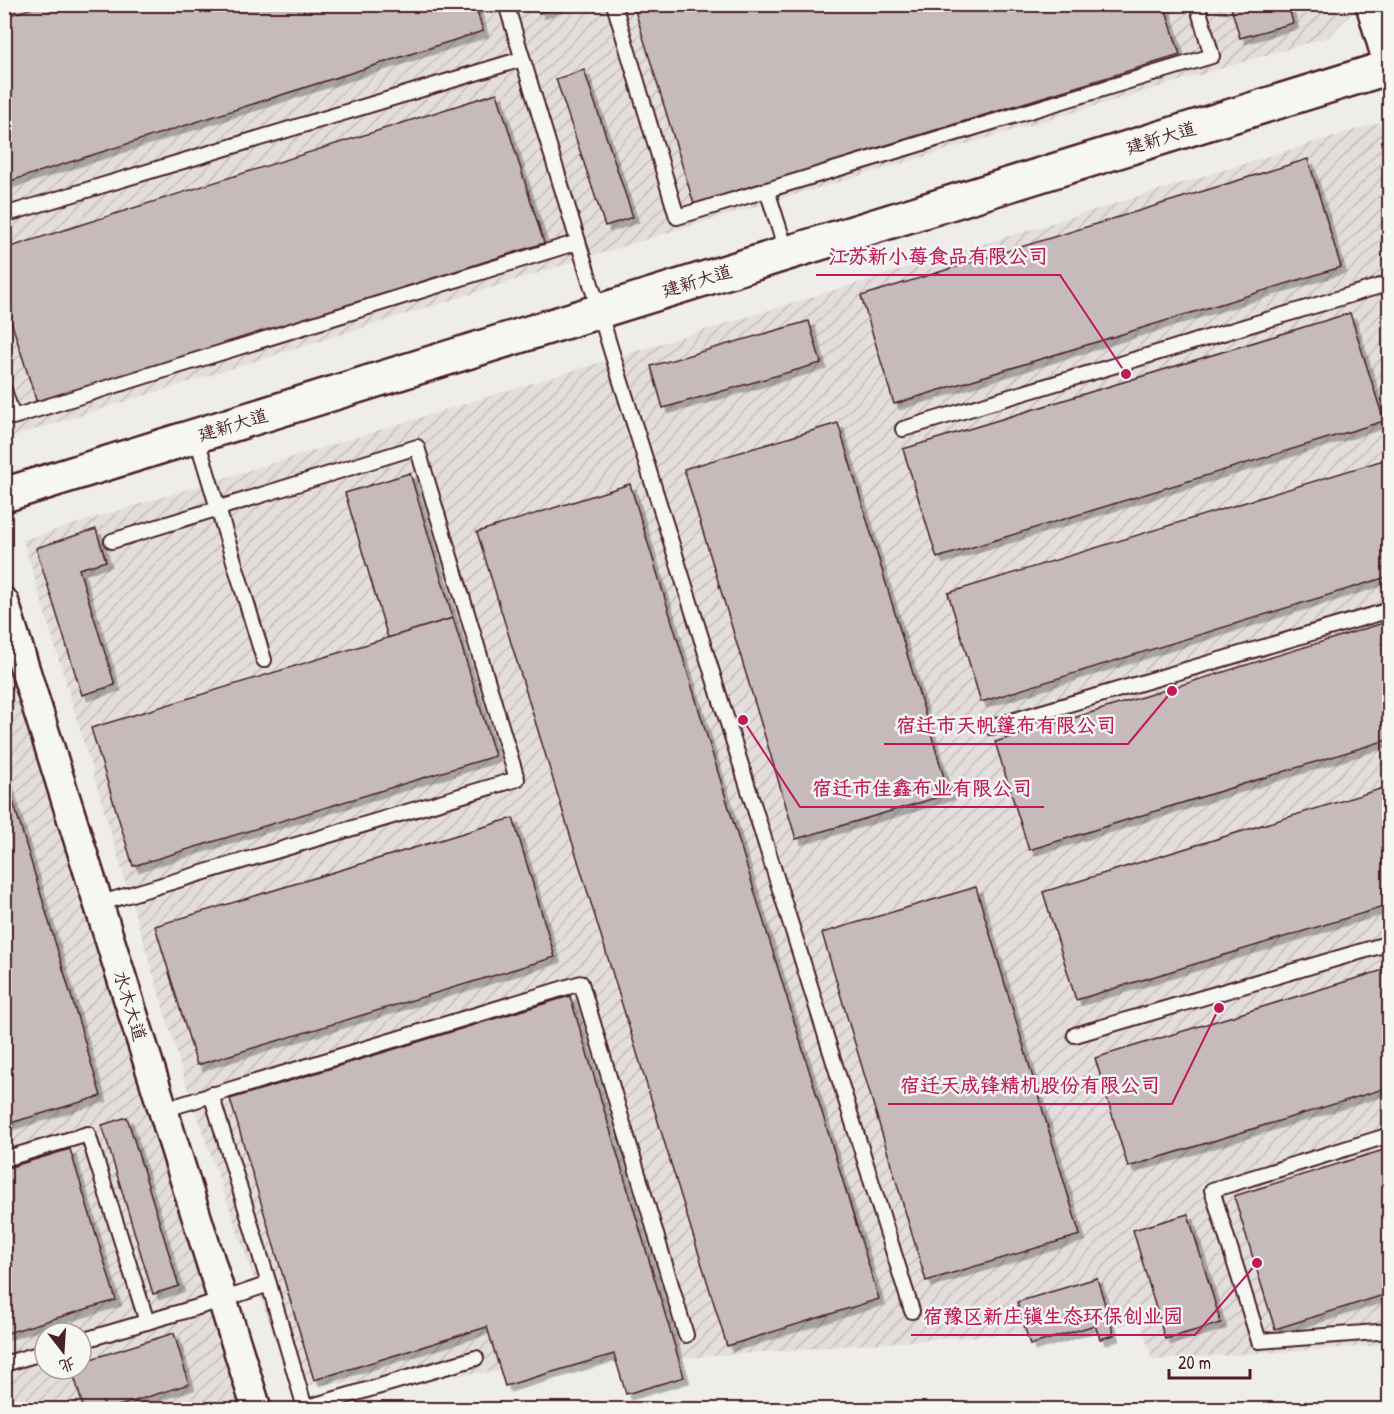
<svg xmlns="http://www.w3.org/2000/svg" width="1394" height="1414" font-family="'Patrick Hand','LXGW WenKai TC',sans-serif">
  <style>
    .industrial { fill: url(#industrial-furrows); fill-rule: evenodd }
    .building { fill: #c6babb; stroke: #4a1f2b; stroke-width: 1.5; filter: url(#shadow) }
    .lines { fill: none; stroke-linecap: round; stroke-linejoin: round }
    .service-casing { stroke: #4a1f2b; stroke-width: 18 }
    .minor-casing { stroke: #4a1f2b; stroke-width: 33 }
    .tertiary-casing { stroke: #4a1f2b; stroke-width: 38 }
    .service { stroke: #f6f6f2; stroke-width: 14 }
    .minor { stroke: #f6f6f2; stroke-width: 28 }
    .tertiary { stroke: #f6f6f2; stroke-width: 33 }
    .labels { text-anchor: middle; stroke-width: 5; stroke-linejoin: round; paint-order: stroke }
    .street-label { font-size: 18px; fill: #4a1f2b; stroke: #f6f6f2 }
    .leader { fill: none; stroke: #c2185b; stroke-width: 2 }
    .callout-dot { fill: #c2185b; stroke: #f6f6f2; stroke-width: 2 }
    .callout-label { font-size: 20px; text-anchor: middle; font-weight: bold; fill: #c2185b; stroke: #f6f6f2; stroke-width: 5; stroke-linejoin: round; paint-order: stroke }
  </style>
  <defs>
    <pattern id="industrial-furrows" width="10" height="10" patternUnits="userSpaceOnUse" patternTransform="scale(1.5)"><rect width="10" height="10" fill="#e3dedc"/><path d="M-1 1l2-2M0 10L10 0M9 11l2-2" fill="none" stroke="#c4bebd"/></pattern>
    <filter id="shadow"><feDropShadow dx="5.5" dy="5.5" stdDeviation="0" flood-color="#0004"/></filter>
  </defs>
  <rect width="100%" height="100%" fill="#efedea"/>
  <filter id="ink" filterUnits="userSpaceOnUse"><feTurbulence type="fractalNoise" baseFrequency=".0167" numOctaves="2"/><feDisplacementMap in="SourceGraphic" scale="12" xChannelSelector="R" yChannelSelector="G"/><feConvolveMatrix kernelMatrix="1 2 1 2 8 2 1 2 1" color-interpolation-filters="sRGB"/></filter>
  <g filter="url(#ink)">
    <g class="industrial">
      <path d="M 5,5 L 1350,5 L 1353,12 L 1328,37 L 670,232 L 5,439 Z"/>
      <path d="M 1380,122 L 1390,155 L 1389,1345 L 1152,1360 L 1141,1324 L 292,1387 L 187,1087 L 23,540 Z"/>
      <path d="M 4,644 L 242,1409 L 5,1409 ZM 45,1333 L 81,1333 L 81,1369 L 45,1369 Z"/>
    </g>
    <g class="building">
      <path d="M 45,4 L 475,4 L 483,31 L 4,183 L 4,17 Z"/>
      <path d="M 537,4 L 566,4 L 539,13 Z"/>
      <path d="M 633,4 L 1164,4 L 1180,55 L 694,204 Z"/>
      <path d="M 1230,4 L 1288,4 L 1293,23 L 1240,38 Z"/>
      <path d="M 584,70 L 633,217 L 605,226 L 556,79 Z"/>
      <path d="M 497,93 L 544,243 L 37,403 L 4,299 L 4,249 Z"/>
      <path d="M 1308,159 L 1341,267 L 894,404 L 861,296 Z"/>
      <path d="M 1350,313 L 1384,421 L 937,558 L 903,449 Z"/>
      <path d="M 809,321 L 821,363 L 663,408 L 651,366 Z"/>
      <path d="M 838,423 L 949,794 L 796,839 L 684,469 Z"/>
      <path d="M 1390,458 L 1390,576 L 981,702 L 948,593 Z"/>
      <path d="M 410,473 L 453,618 L 388,638 L 345,493 Z"/>
      <path d="M 630,484 L 879,1299 L 727,1346 L 477,532 Z"/>
      <path d="M 96,529 L 106,561 L 79,569 L 115,685 L 82,695 L 36,548 Z"/>
      <path d="M 453,618 L 495,756 L 133,866 L 91,728 Z"/>
      <path d="M 1390,621 L 1390,739 L 1029,850 L 995,742 Z"/>
      <path d="M 4,771 L 101,1096 L 4,1125 Z"/>
      <path d="M 1390,786 L 1390,905 L 1076,1000 L 1043,892 Z"/>
      <path d="M 513,818 L 555,957 L 197,1065 L 155,926 Z"/>
      <path d="M 976,887 L 1080,1235 L 926,1281 L 822,933 Z"/>
      <path d="M 1390,968 L 1390,1087 L 1128,1167 L 1095,1058 Z"/>
      <path d="M 570,996 L 684,1377 L 626,1394 L 614,1354 L 505,1386 L 487,1327 L 314,1380 L 230,1099 Z"/>
      <path d="M 127,1117 L 179,1286 L 153,1294 L 102,1125 Z"/>
      <path d="M 1390,1148 L 1390,1293 L 1275,1329 L 1234,1196 Z"/>
      <path d="M 70,1149 L 116,1300 L 4,1334 L 4,1169 Z"/>
      <path d="M 1188,1214 L 1221,1323 L 1165,1339 L 1133,1230 Z"/>
      <path d="M 1097,1278 L 1114,1335 L 1100,1339 L 1095,1325 L 1030,1345 L 1017,1302 Z"/>
      <path d="M 174,1333 L 189,1384 L 106,1410 L 84,1410 L 72,1369 L 81,1369 L 81,1362 Z"/>
    </g>
    <g class="lines">
      <defs>
        <g id="service">
          <path d="M 506,4 L 611,350 L 912,1311"/>
          <path d="M 614,4 L 677,217 L 1212,56 L 1197,4"/>
          <path d="M 767,190 L 787,253"/>
          <path d="M 4,215 L 522,59"/>
          <path d="M 4,390 L 13,417 L 578,242"/>
          <path d="M 903,429 L 1390,283"/>
          <path d="M 196,436 L 264,660"/>
          <path d="M 991,727 L 1390,610"/>
          <path d="M 98,904 L 517,779 L 417,447 L 112,541"/>
          <path d="M 1075,1035 L 1390,943"/>
          <path d="M 163,1110 L 581,983 L 686,1335"/>
          <path d="M 1390,1135 L 1212,1190 L 1259,1341 L 1390,1331"/>
          <path d="M 4,1159 L 88,1134 L 147,1322"/>
          <path d="M 269,1284 L 305,1408 L 476,1358"/>
          <path d="M 81,1341 L 222,1300 L 269,1284 L 211,1094"/>
          <path d="M 4,1364 L 45,1352"/>
        </g>
        <path id="minor" d="M 4,602 L 257,1410"/>
        <g id="tertiary">
          <path d="M 1373,4 L 1390,62"/>
          <path d="M 4,495 L 1390,67"/>
        </g>
      </defs>
      <use href="#service" class="service-casing"/>
      <use href="#minor" class="minor-casing"/>
      <use href="#tertiary" class="tertiary-casing"/>
      <use href="#service" class="service"/>
      <use href="#minor" class="minor"/>
      <use href="#tertiary" class="tertiary"/>
    </g>
  </g>
  <g class="labels">
    <g class="street-label">
      <text transform="translate(1161 138) rotate(-17)" y="6">建新大道</text>
      <text transform="translate(697 281) rotate(-17)" y="6">建新大道</text>
      <text transform="translate(233 425) rotate(-17)" y="6">建新大道</text>
      <text transform="translate(130 1006) rotate(73)" y="6">水木大道</text>
    </g>
  </g>
  <path class="leader" d="M1126 374L1060 275H816M1172 691L1128 744H884M743 720L800 807H1044M1219 1008L1172 1104H888M1257 1263L1195 1335H911"/>
  <g class="callout-dot">
    <circle cx="1126" cy="374" r="6"/>
    <circle cx="1172" cy="691" r="6"/>
    <circle cx="743" cy="720" r="6"/>
    <circle cx="1219" cy="1008" r="6"/>
    <circle cx="1257" cy="1263" r="6"/>
  </g>
  <g class="callout-label">
    <text x="938" y="263">江苏新小莓食品有限公司</text>
    <text x="1006" y="732">宿迁市天帆篷布有限公司</text>
    <text x="922" y="795">宿迁市佳鑫布业有限公司</text>
    <text x="1030" y="1092">宿迁天成锋精机股份有限公司</text>
    <text x="1053" y="1323">宿豫区新庄镇生态环保创业园</text>
  </g>
  <rect width="1394" height="1414" fill="none" stroke="#f6f6f2" stroke-width="24"/>
  <rect x="12" y="12" width="1370" height="1390" fill="none" stroke="#4a1f2b" stroke-width="2" filter="url(#ink)"/>
  <g transform="translate(63 1351) rotate(163)"><circle r="28" fill="#f6f6f2" stroke="#b1a0a2" stroke-width="1.5"/>
  <path d="M0-4.5L10 22L0 15L-10 22Z" fill="#4a1f2b"/>
  <text y="-9" font-size="16" font-weight="bold" text-anchor="middle" fill="#4a1f2b">北</text>
  </g>
  <path d="M1169 1369v9h81v-9" fill="none" stroke="#4a1f2b" stroke-width="3"/>
  <text x="1178" y="1369" font-size="18" fill="#4a1f2b" stroke="#f6f6f2" stroke-width="4.5" paint-order="stroke">20 m</text>
</svg>
